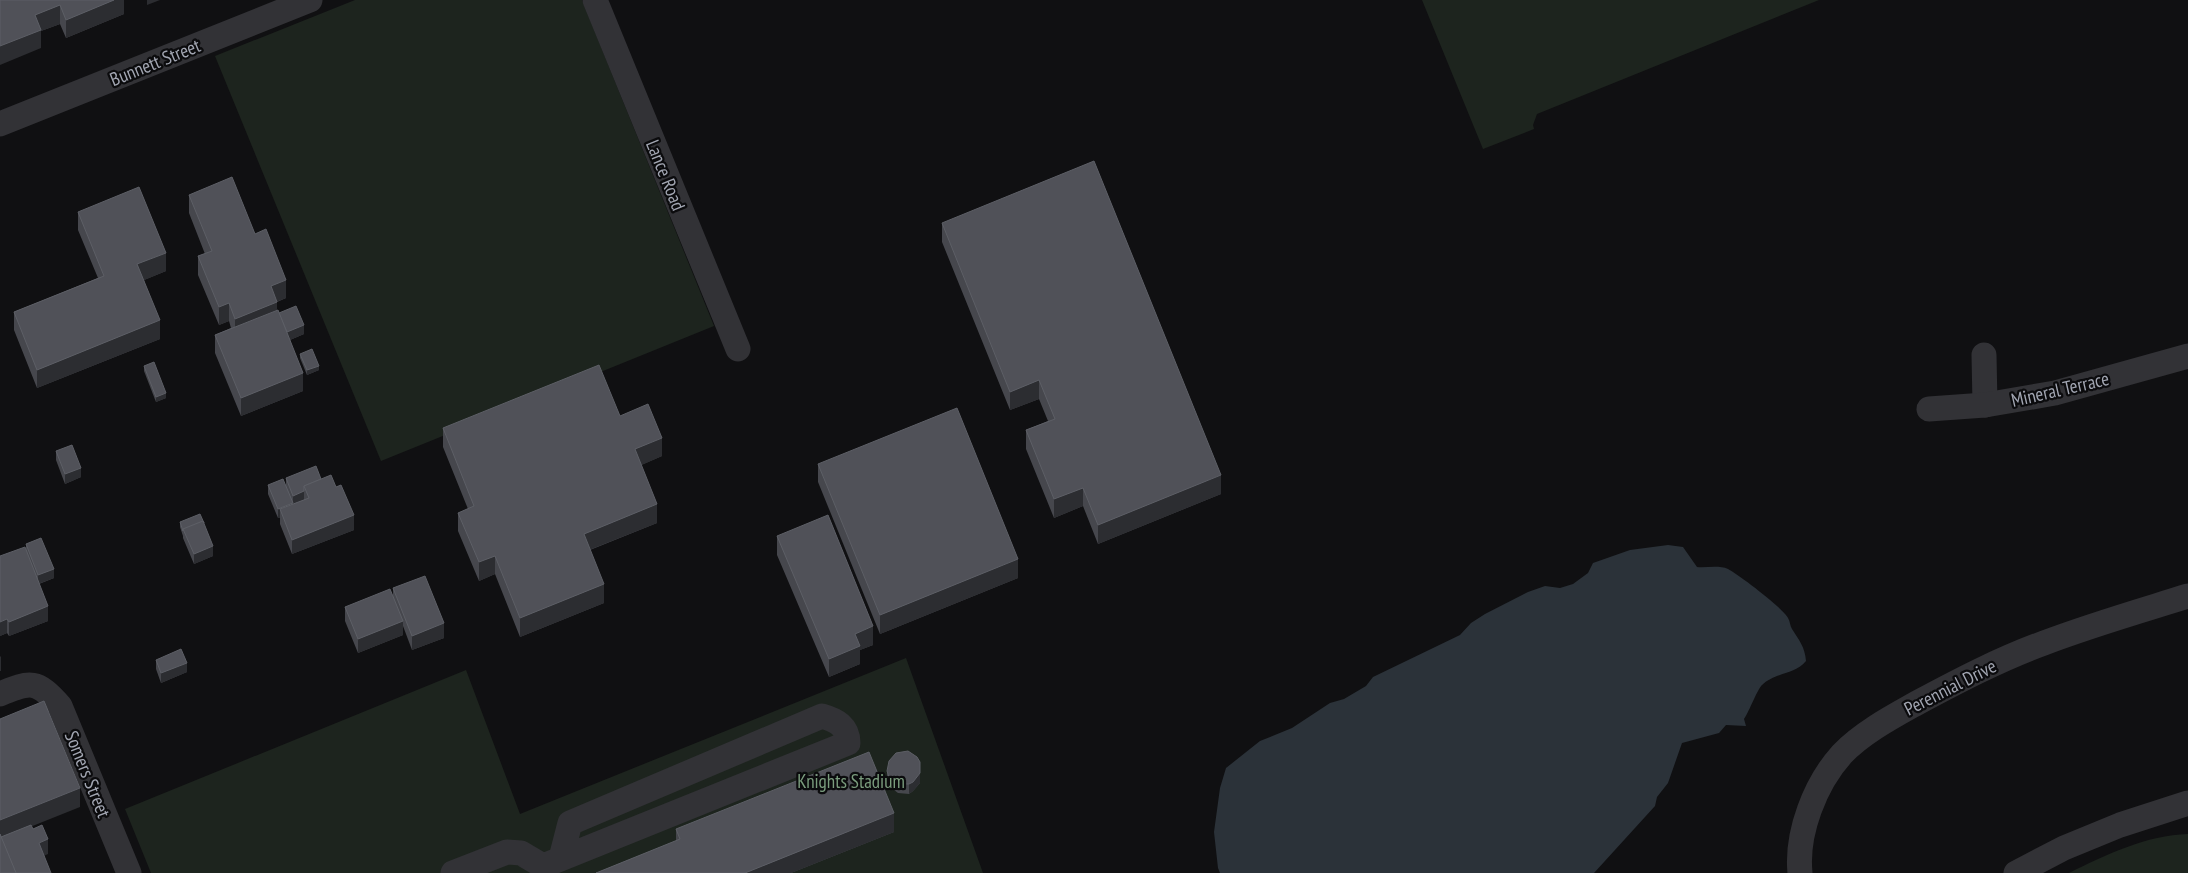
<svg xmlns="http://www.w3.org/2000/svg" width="2188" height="873" font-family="'PT Sans Narrow',sans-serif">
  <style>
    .green { fill: #1d241e }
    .water { fill: #2b3239 }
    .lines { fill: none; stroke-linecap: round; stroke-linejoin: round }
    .minor { stroke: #323236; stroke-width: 25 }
    .wall { fill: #46474d }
    .shaded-wall { fill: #2c2d31 }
    .building { fill: #505158; stroke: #5d5f66 }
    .labels { text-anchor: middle; stroke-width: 4.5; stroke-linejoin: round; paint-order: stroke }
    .street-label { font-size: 19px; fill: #a2a6b2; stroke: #0b0b0d }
    .park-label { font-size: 19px; fill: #7a9c7d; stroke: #0b0b0d }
  </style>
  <rect width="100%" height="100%" fill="#101012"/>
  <g class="green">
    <path d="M 355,0 L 582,0 L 714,326 L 381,461 L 215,56 Z"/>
    <path d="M 1422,0 L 1819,0 L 1537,114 L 1533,125 L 1534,129 L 1483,149 Z"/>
    <path d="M 906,658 L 983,873 L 151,873 L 125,809 L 466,670 L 520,814 Z"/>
    <path d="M 2188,834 L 2188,873 L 2069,873 C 2105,855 2147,835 2188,834 Z"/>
  </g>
  <path class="water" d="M 1668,545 L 1683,547 L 1697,567 C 1706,568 1719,565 1728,569 C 1738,574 1784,609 1788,618 C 1790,621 1790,626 1792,629 C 1799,640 1805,647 1806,661 C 1795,675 1775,672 1762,685 C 1757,690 1750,710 1744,719 L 1746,726 L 1726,725 L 1719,733 L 1682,743 L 1668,783 L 1657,797 L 1655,806 L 1594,873 L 1220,873 L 1218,868 L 1214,832 L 1220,788 L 1226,768 L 1260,741 L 1292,728 L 1330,703 L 1344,699 L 1366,686 L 1373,677 L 1460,635 L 1471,623 L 1485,614 L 1528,592 L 1545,586 L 1560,588 L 1573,584 L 1588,573 L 1593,563 L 1630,550 Z"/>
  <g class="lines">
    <g class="minor">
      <path d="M 595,0 L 738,349"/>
      <path d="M 0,124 L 310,0"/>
      <path d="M 1984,355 L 1985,405"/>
      <path d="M 1929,409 L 1985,405 L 2055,393 L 2188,356"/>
      <path d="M 0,694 C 31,681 37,680 60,706 L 129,873"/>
      <path d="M 453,873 L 507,852 L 521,853 L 543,866 L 848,743 C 848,726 836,720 822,716 L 570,823 L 561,858"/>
      <path d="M 1800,873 C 1796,833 1815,784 1842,754 C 1862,733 1892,717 1917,703 C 1958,681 2000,659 2044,643 C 2091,625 2140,611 2188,596"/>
      <path d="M 2016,873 L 2064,848 L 2120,825 L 2188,803"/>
    </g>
  </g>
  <g class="wall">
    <path d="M 0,0 L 124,0 L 124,14 L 66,38 L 60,24 L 41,31 L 41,48 Z"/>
    <path d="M 189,195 L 255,234 L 286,298 L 277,302 L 277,310 L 279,313 L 304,334 L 290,340 L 303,391 L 241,416 L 215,353 L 215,335 L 231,328 L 229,321 L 219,325 L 198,275 L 198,256 L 205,254 L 189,213 Z"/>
    <path d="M 78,212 L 166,271 L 144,280 L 160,339 L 37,388 L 14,330 L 14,312 L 98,278 L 78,230 Z"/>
    <path d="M 942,223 L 1221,494 L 1098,544 L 1083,506 L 1054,518 L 1026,449 L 1026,430 L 1048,421 L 1039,399 L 1010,410 L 942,242 Z"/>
    <path d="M 300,354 L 319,370 L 307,375 L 300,358 Z"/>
    <path d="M 144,366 L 166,398 L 156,402 L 144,371 Z"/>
    <path d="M 620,416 L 662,456 L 641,465 L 657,523 L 590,550 L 604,603 L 520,637 L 495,574 L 479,581 L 458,531 L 458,513 L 468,509 L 443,447 L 443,428 Z"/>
    <path d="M 56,451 L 81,477 L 65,484 L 56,460 Z"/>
    <path d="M 818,464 L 1018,578 L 880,634 L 818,482 Z"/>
    <path d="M 286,478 L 321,479 L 354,530 L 292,554 L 280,524 L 280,518 L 278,518 L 268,494 L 268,485 L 286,485 Z"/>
    <path d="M 180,522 L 213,556 L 194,564 L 183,538 L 183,536 L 180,527 Z"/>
    <path d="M 777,536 L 873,645 L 860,650 L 860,664 L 829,677 L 777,555 Z"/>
    <path d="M 26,544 L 54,578 L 39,584 L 48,621 L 9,636 L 7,633 L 0,636 L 26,551 Z"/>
    <path d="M 393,588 L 444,638 L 412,650 L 403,626 L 403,635 L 358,653 L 345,621 L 345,607 L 393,597 Z"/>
    <path d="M 156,660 L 187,672 L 161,683 L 156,669 Z"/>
    <path d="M 887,771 L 920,783 L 913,791 L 909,794 L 898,793 L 889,786 L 887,781 Z"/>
    <path d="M 676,829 L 894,832 L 791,873 L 596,873 L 676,841 Z"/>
  </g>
  <g class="shaded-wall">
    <path d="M 114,0 L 124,0 L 124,14 L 66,38 L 66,20 Z"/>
    <path d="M 147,0 L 160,0 L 147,5 Z"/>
    <path d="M 60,5 L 60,24 L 41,31 L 41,48 L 0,65 L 0,46 L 35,15 Z"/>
    <path d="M 166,253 L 166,271 L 137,283 L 137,264 Z"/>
    <path d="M 286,280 L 286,298 L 271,304 L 271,286 Z"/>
    <path d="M 277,302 L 277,321 L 235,338 L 235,319 Z"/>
    <path d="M 229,303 L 229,321 L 219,325 L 219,307 Z"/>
    <path d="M 160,320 L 160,339 L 37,388 L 37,370 Z"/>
    <path d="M 304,325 L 304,334 L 285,342 L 285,332 Z"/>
    <path d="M 319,366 L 319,370 L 307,375 L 307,370 Z"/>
    <path d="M 303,373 L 303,391 L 241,416 L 241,398 Z"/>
    <path d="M 1039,380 L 1039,399 L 1010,410 L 1010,392 Z"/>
    <path d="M 166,393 L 166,398 L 156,402 L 156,397 Z"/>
    <path d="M 662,438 L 662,456 L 635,468 L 635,449 Z"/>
    <path d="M 81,468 L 81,477 L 65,484 L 65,474 Z"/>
    <path d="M 1221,475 L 1221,494 L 1098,544 L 1098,525 Z"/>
    <path d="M 1083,488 L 1083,506 L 1054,518 L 1054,499 Z"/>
    <path d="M 304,491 L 304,500 L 280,509 L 280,518 L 278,518 L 278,509 L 293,503 L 293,496 Z"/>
    <path d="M 657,504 L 657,523 L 584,552 L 584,534 Z"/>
    <path d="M 354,515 L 354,530 L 292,554 L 292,540 Z"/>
    <path d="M 213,546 L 213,556 L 194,564 L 194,554 Z"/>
    <path d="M 495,556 L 495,574 L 479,581 L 479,562 Z"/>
    <path d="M 1018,559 L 1018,578 L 880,634 L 880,615 Z"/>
    <path d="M 54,569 L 54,578 L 38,584 L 38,575 Z"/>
    <path d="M 604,584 L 604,603 L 520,637 L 520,618 Z"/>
    <path d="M 48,606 L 48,621 L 9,636 L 9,622 Z"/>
    <path d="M 7,619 L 7,633 L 0,636 L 0,622 Z"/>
    <path d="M 403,621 L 403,635 L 358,653 L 358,639 Z"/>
    <path d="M 444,623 L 444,638 L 412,650 L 412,636 Z"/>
    <path d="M 873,626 L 873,645 L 860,650 L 860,664 L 829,677 L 829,659 L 855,634 Z"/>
    <path d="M 1,656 L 1,671 L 0,671 L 0,657 Z"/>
    <path d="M 187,663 L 187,672 L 161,683 L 161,673 Z"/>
    <path d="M 920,773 L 920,783 L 913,791 L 909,794 L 909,784 Z"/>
    <path d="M 80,788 L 80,807 L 0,839 L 0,820 Z"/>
    <path d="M 894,813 L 894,832 L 791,873 L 745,873 Z"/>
    <path d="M 48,839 L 48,854 L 39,858 L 39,843 Z"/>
  </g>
  <g class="building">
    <path d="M 0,0 L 114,0 L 66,20 L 60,5 L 35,15 L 41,30 L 0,46 Z"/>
    <path d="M 1094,161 L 1221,475 L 1098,525 L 1083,488 L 1054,499 L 1026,430 L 1055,419 L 1039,380 L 1010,392 L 942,223 Z"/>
    <path d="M 232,177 L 255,234 L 266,229 L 286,280 L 271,286 L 277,302 L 235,319 L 229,303 L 219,307 L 198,256 L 212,251 L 189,195 Z"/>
    <path d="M 139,187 L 166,253 L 137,264 L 160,320 L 37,370 L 14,312 L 104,276 L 78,212 Z"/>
    <path d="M 296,306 L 304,325 L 287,332 L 279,313 Z"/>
    <path d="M 278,310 L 303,373 L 241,398 L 215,335 Z"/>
    <path d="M 312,349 L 319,366 L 307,370 L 300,354 Z"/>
    <path d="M 154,362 L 166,393 L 156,397 L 144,366 Z"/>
    <path d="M 599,365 L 620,416 L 648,404 L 662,438 L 635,449 L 657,504 L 584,534 L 604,584 L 520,618 L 495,556 L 479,562 L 458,513 L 474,506 L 443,428 Z"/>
    <path d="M 957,408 L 1018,559 L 880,615 L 818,464 Z"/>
    <path d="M 72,445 L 81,468 L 65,474 L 56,451 Z"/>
    <path d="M 316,466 L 321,479 L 304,486 L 304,491 L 293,496 L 286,478 Z"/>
    <path d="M 331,475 L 336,487 L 341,485 L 354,515 L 292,540 L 280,509 L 309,498 L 304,486 Z"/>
    <path d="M 283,479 L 293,503 L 278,509 L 268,485 Z"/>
    <path d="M 200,514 L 204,523 L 203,521 L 183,529 L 183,531 L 180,522 Z"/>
    <path d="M 828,515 L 873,626 L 855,634 L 860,646 L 829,659 L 777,536 Z"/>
    <path d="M 203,521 L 213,546 L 194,554 L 183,529 Z"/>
    <path d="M 41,538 L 54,569 L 38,575 L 26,544 Z"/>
    <path d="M 25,547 L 48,606 L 9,622 L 7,619 L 0,622 L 0,556 Z"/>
    <path d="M 425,576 L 444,623 L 412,636 L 393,588 Z"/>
    <path d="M 390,589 L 403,621 L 358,639 L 345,607 Z"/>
    <path d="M 181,649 L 187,663 L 161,673 L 156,660 Z"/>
    <path d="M 44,701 L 80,788 L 0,820 L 0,719 Z"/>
    <path d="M 908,751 L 917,757 L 920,762 L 920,773 L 913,782 L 909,784 L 898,784 L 889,777 L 887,771 L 889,761 L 896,753 Z"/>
    <path d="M 869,752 L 894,813 L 745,873 L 596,873 L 680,839 L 676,829 Z"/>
    <path d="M 31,825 L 33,829 L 42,825 L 48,839 L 39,843 L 51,873 L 16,873 L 1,837 Z"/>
    <path d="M 0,834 L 16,873 L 0,873 Z"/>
  </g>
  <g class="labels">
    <g class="street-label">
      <text transform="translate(155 62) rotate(-22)" y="7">Bunnett Street</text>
      <text transform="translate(666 175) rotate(68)" y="7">Lance Road</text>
      <text transform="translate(2060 389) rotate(-13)" y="7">Mineral Terrace</text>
      <text transform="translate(1950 687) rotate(-27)" y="7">Perennial Drive</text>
      <text transform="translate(88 774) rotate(68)" y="7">Somers Street</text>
    </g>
    <g class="park-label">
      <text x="851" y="788">Knights Stadium</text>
    </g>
  </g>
</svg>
